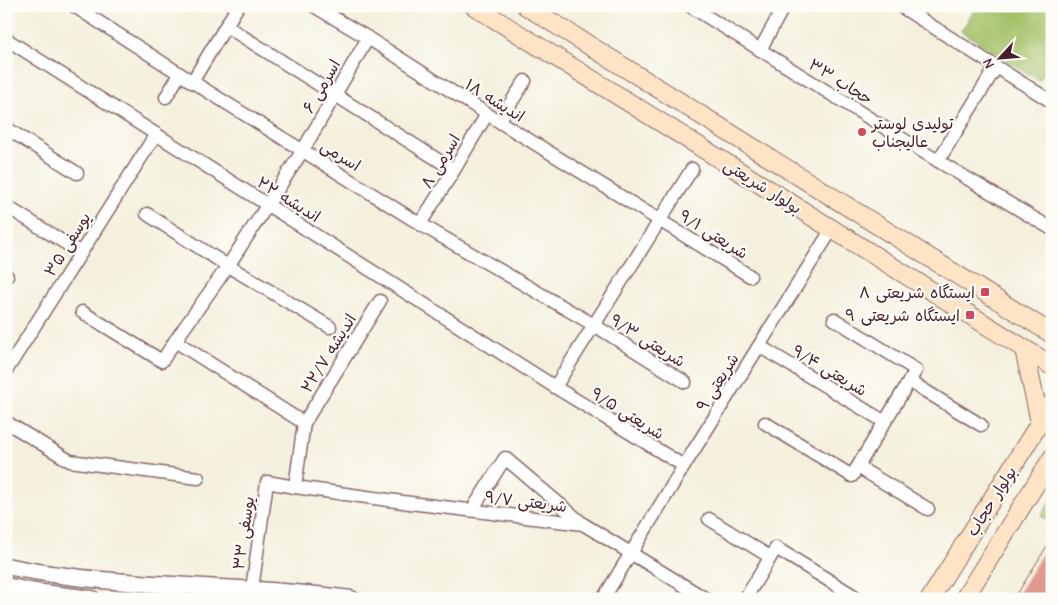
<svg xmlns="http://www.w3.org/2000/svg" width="1058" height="605" font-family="'Comic Neue','Playpen Sans Arabic',sans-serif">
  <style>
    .green { fill: #a4c168; stroke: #77704a }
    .building { fill: #e19990 }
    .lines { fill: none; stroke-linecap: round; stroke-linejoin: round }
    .minor-casing { stroke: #866869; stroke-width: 15 }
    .tertiary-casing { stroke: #866869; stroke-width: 19 }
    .secondary-casing { stroke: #866869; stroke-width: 20 }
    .minor { stroke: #fff; stroke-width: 12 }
    .tertiary { stroke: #fff; stroke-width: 16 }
    .secondary { stroke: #fee4c5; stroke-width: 18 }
    .poi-dot { fill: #d1495b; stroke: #fdfcf7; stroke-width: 2 }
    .labels { text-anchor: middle; stroke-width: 4.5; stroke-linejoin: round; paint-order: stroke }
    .street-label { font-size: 16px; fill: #4a1f2b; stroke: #fdfcf7 }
    .poi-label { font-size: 16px; fill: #4a1f2b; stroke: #fdfcf7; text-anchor: end }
  </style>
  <rect width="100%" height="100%" fill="#fdfcf7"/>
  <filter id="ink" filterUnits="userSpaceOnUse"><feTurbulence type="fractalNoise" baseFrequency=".02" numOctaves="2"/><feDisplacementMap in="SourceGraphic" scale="10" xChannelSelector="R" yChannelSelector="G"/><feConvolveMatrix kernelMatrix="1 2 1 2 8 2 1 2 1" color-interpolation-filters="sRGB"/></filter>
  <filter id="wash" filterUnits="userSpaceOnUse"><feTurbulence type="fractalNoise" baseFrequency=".0096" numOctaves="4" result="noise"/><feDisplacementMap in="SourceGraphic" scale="20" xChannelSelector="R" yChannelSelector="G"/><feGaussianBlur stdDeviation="1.12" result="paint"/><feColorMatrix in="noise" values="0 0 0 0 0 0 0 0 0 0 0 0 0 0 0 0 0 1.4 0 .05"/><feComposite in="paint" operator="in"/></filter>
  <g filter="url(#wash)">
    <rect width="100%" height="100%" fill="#f4f0dd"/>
    <g class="green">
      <path d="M 977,6 L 1052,6 L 1052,61 L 1039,81 L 961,31 Z"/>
      <path d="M 1052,499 L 1052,523 L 1041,516 Z"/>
    </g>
    <g id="blocks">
      <path class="building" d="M 1052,538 L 1052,599 L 1014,599 Z"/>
    </g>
  </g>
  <g filter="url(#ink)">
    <use href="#blocks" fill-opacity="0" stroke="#866869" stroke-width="1"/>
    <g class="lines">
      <defs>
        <g id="minor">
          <path d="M 74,6 L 180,74 L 420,224 L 594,325 L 685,382"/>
          <path d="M 314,6 L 368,38 L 487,114 L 750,276"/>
          <path d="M 690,6 L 938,161 L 1052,229"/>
          <path d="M 900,6 L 1052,102"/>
          <path d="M 226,26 L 454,170"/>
          <path d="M 6,39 L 555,387 L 684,466"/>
          <path d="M 760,50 L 784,6"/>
          <path d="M 192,82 L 238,6"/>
          <path d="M 166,97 L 180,74"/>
          <path d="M 499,121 L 525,81"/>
          <path d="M 6,128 L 77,173"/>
          <path d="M 938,161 L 996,67"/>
          <path d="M 6,206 L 81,253"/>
          <path d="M 147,214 L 228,266 L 330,327"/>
          <path d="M 420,224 L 454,170 L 487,114"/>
          <path d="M 6,275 L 7,276"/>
          <path d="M 82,312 L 162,361 L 175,341 L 228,266 L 303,150 L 368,38"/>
          <path d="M 175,341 L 304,423"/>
          <path d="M 759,346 L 885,422"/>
          <path d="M 6,371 L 156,134"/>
          <path d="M 909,381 L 981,425"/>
          <path d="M 555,387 L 692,169"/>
          <path d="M 6,422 L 70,461 L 198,478"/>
          <path d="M 765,423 L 852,476 L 916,370 L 834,319"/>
          <path d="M 858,467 L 928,509"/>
          <path d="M 295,487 L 304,423 L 380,301"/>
          <path d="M 472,510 L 505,458 L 583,524"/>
          <path d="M 709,519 L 770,557"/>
          <path d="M 252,589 L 267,482 L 295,487 L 410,503 L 583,524 L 706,599"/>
          <path d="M 603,599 L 684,466 L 832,229"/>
          <path d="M 745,599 L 776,548 L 859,599"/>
        </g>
        <g id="tertiary">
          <path d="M 6,566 C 120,590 236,583 351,599"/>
          <path d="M 6,586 L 35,592 L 92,599"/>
        </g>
        <g id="secondary">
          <path d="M 474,6 L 1052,366"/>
          <path d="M 526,6 L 1052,334"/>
          <path d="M 1024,349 L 1040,422"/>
          <path d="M 930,599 L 1052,403"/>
          <path d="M 964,599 L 1052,458"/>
        </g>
      </defs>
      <use href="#minor" class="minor-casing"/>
      <use href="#tertiary" class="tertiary-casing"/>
      <use href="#secondary" class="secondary-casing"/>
      <use href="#minor" class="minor"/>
      <use href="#tertiary" class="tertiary"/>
      <use href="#secondary" class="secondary"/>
    </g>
  </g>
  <g class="poi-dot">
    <circle cx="862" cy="132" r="5"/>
    <rect x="980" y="287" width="10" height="10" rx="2.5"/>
    <rect x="965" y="310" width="10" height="10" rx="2.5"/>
  </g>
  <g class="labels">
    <g class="street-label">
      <text transform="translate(841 81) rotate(32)" y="6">حجاب ۳۳</text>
      <text transform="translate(321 86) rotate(-60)" y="6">اسرمی ۶</text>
      <text transform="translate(495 100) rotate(32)" y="6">اندیشه ۱۸</text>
      <text transform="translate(341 155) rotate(32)" y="6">اسرمی</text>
      <text transform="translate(440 161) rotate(-59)" y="6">اسرمی ۸</text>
      <text transform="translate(763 186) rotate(32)" y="6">بولوار شریعتی</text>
      <text transform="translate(289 199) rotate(32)" y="6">اندیشه ۲۲</text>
      <text transform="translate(714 234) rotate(32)" y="6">شریعتی ۹/۱</text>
      <text transform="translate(67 244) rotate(-58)" y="6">یوسفی ۳۵</text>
      <text transform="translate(648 340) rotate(32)" y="6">شریعتی ۹/۳</text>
      <text transform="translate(328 353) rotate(-58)" y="6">اندیشه ۲۲/۷</text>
      <text transform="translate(830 370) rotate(31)" y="6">شریعتی ۹/۴</text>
      <text transform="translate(717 382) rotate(-58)" y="6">شریعتی ۹</text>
      <text transform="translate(628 413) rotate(32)" y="6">شریعتی ۹/۵</text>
      <text transform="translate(526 501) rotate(7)" y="6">شریعتی ۹/۷</text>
      <text transform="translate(991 501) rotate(-58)" y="6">بولوار حجاب</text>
      <text transform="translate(243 533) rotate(-82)" y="6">یوسفی ۳۳</text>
    </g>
    <g class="poi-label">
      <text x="872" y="129" text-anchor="start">تولیدی لوستر<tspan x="872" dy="18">عالیجناب</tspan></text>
      <text x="975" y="298">ایستگاه شریعتی ۸</text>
      <text x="960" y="321">ایستگاه شریعتی ۹</text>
    </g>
  </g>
  <rect width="1058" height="605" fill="none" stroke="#fdfcf7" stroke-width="25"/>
  <g transform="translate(1000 58) rotate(244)" stroke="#fdfcf7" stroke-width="4" paint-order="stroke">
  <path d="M0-4L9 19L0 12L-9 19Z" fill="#4a1f2b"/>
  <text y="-8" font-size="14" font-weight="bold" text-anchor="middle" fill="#4a1f2b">N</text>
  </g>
</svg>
